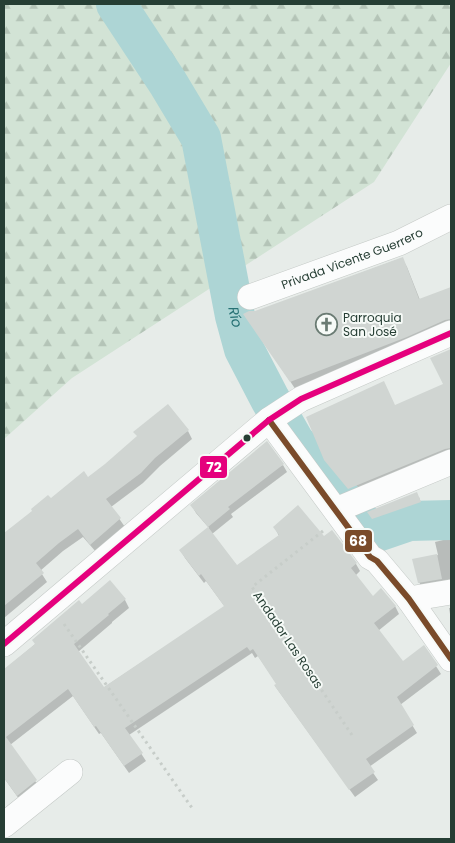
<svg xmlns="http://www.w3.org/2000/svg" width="455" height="843" font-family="Poppins,sans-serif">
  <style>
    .forest { fill: url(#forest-firs) }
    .shadow { fill: #0003 }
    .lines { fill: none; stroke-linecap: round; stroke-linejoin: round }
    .river { stroke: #add5d5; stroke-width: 40 }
    .building { fill: #d0d5d2 }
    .minor-casing { stroke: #c4c9c6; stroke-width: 26 }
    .path { stroke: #c7cdc9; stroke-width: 3; stroke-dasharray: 2.5 4; stroke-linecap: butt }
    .minor { stroke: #fbfcfc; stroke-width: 25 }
    .bus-1-casing { stroke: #f6faf7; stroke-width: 10 }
    .bus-2-casing { stroke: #f6faf7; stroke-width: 10 }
    .bus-1 { stroke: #7a4b2a; stroke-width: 6 }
    .bus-2 { stroke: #e5007d; stroke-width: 6 }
    .bus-dot { fill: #263e34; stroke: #f6faf7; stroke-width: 2 }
    .labels { text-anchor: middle; stroke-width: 4; stroke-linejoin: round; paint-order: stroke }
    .street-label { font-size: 12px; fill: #263e34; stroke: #f6faf7 }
    .poi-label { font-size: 12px; fill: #263e34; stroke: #f6faf7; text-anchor: start }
    .water-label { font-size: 14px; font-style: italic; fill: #267174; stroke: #f6faf7 }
    .line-badge { stroke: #f6faf7; stroke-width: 2 }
    .badge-label { font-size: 14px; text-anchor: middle; font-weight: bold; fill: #fff }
  </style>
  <defs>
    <pattern id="forest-firs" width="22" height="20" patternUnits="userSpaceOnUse" patternTransform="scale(1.25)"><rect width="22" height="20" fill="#d2e3d5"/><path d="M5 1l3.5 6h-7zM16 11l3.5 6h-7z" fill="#b4c4b7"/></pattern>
  </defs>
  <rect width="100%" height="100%" fill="#e7ece9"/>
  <path class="forest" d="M 4,4 L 451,4 L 451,63 L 374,182 L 72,378 L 4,439 Z"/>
  <g class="shadow">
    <path d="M 402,258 L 407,267 L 420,300 L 451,289 L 451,328 L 296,390 L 250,322 L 255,312 Z"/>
    <path d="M 451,364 L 451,457 L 354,497 L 331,469 L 326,459 L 396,411 L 444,385 L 438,371 Z"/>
    <path d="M 188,431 L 192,439 L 160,466 L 143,483 L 111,507 L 125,527 L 96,552 L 83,537 L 63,551 L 40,571 L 47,582 L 4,618 L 4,553 L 7,551 L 4,547 L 4,535 L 33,511 L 88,478 Z"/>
    <path d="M 283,465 L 287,472 L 231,514 L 233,517 L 212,534 L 237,566 L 279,536 L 275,528 L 324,538 L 356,564 L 360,571 L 355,576 L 372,598 L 395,606 L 399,614 L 378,631 L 403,663 L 424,647 L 441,674 L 400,705 L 417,733 L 369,767 L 378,780 L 355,797 L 280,693 L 275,686 L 277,684 L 258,656 L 255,658 L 252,653 L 129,735 L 146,761 L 129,773 L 101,733 L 99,734 L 73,696 L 10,745 L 40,788 L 22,803 L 4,778 L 4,709 L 10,705 L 4,697 L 4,670 L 110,582 L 125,600 L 129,608 L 112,622 L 112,623 L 78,652 L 103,688 L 225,607 L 206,581 L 204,583 L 185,558 L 181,551 L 209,528 L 196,513 L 192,506 Z"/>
    <path d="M 419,497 L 422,506 L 375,522 L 369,513 Z"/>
    <path d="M 451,538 L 451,587 L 424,591 L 419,582 L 414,560 L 438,555 L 435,542 Z"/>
    <path d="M 449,608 L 451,608 L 451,620 Z"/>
  </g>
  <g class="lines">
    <path class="river" id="s1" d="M 116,4 L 168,83 L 201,138 L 235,316 L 244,349 L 270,399 L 294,441 L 371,534 L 409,521 L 451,520"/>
  </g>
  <g class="building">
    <path d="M 403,257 L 419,299 L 451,287 L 451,319 L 445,320 L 407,337 L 290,382 L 243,314 L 249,311 L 255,311 Z"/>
    <path d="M 451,349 L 451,448 L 445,449 L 348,489 L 324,460 L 306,417 L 384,381 L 395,405 L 443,384 L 430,358 Z"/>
    <path d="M 168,404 L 189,430 L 155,458 L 141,473 L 106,499 L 121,518 L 90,545 L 78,529 L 59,543 L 36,563 L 44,573 L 4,606 L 4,533 L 32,511 L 31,509 L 48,495 L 51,498 L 84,471 L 88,477 L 105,464 L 137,436 L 133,432 Z"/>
    <path d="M 267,441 L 284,464 L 228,507 L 230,509 L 208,527 L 190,505 Z"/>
    <path d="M 417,492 L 421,502 L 372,519 L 367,512 Z"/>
    <path d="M 298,505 L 324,536 L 332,530 L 357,563 L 351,568 L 373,596 L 381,588 L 396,606 L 374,623 L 403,661 L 424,645 L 438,665 L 397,697 L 414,725 L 366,759 L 375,772 L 349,790 L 274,685 L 276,684 L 253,649 L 250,651 L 247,647 L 125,728 L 143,753 L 124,766 L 96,726 L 94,727 L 68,689 L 6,737 L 37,780 L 17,796 L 4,778 L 4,669 L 35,644 L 32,640 L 79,600 L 82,604 L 110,580 L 126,599 L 108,614 L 109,615 L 74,644 L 104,687 L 224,606 L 201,574 L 199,576 L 179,550 L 208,527 L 237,565 L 279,535 L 273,527 Z"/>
    <path d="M 437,554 L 442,579 L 418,583 L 412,559 Z"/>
  </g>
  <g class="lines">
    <defs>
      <g id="minor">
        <path id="s2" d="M 250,297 L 399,243 L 451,217"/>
        <path d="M 269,420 L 370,557 L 377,561 L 409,599 L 451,659"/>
        <path d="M 336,510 L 451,462"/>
        <path d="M 409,599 L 451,592"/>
        <path d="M 4,644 L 269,420 L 301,399 L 451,333"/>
        <path d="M 4,825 L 70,772"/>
      </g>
    </defs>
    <use href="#minor" class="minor-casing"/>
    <g class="path">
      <path d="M 323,531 L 252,587 L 354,738"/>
      <path d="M 64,624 L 192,808"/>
    </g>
    <use href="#minor" class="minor"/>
    <defs>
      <path id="bus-1" d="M 269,420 L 370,557 L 377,561 L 409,599 L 451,659"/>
      <path id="bus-2" d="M 4,644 L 269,420 L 301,399 L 451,333"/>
    </defs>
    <use href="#bus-1" class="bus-1-casing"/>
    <use href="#bus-2" class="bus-2-casing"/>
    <use href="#bus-1" class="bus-1"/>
    <use href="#bus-2" class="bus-2"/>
  </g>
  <defs>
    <symbol id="church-ring" viewBox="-11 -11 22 22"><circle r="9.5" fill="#f6faf7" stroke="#6a7b73" stroke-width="1.5"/><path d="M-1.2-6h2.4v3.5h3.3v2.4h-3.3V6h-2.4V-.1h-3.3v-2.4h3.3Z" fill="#6a7b73"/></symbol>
  </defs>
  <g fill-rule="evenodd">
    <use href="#church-ring" x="314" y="312" width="25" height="25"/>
  </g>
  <circle class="bus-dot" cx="247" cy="438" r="4.5"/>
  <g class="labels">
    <g class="street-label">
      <text dy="4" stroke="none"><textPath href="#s2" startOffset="109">Privada Vicente Guerrero</textPath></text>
      <text transform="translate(288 640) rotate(56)" y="4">Andador Las Rosas</text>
    </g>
    <g class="poi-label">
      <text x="343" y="322">Parroquia<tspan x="343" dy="14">San José</tspan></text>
    </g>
    <g class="water-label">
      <text dy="5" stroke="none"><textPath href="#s1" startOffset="341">Río</textPath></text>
    </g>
  </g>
  <g class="line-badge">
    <rect x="199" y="455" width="29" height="24" rx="5" fill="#e5007d"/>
    <rect x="344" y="529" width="29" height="24" rx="5" fill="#7a4b2a"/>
  </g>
  <g class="badge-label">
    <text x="214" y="472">72</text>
    <text x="358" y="546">68</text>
  </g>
  <rect width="455" height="843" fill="none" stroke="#263e34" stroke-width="10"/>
</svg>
